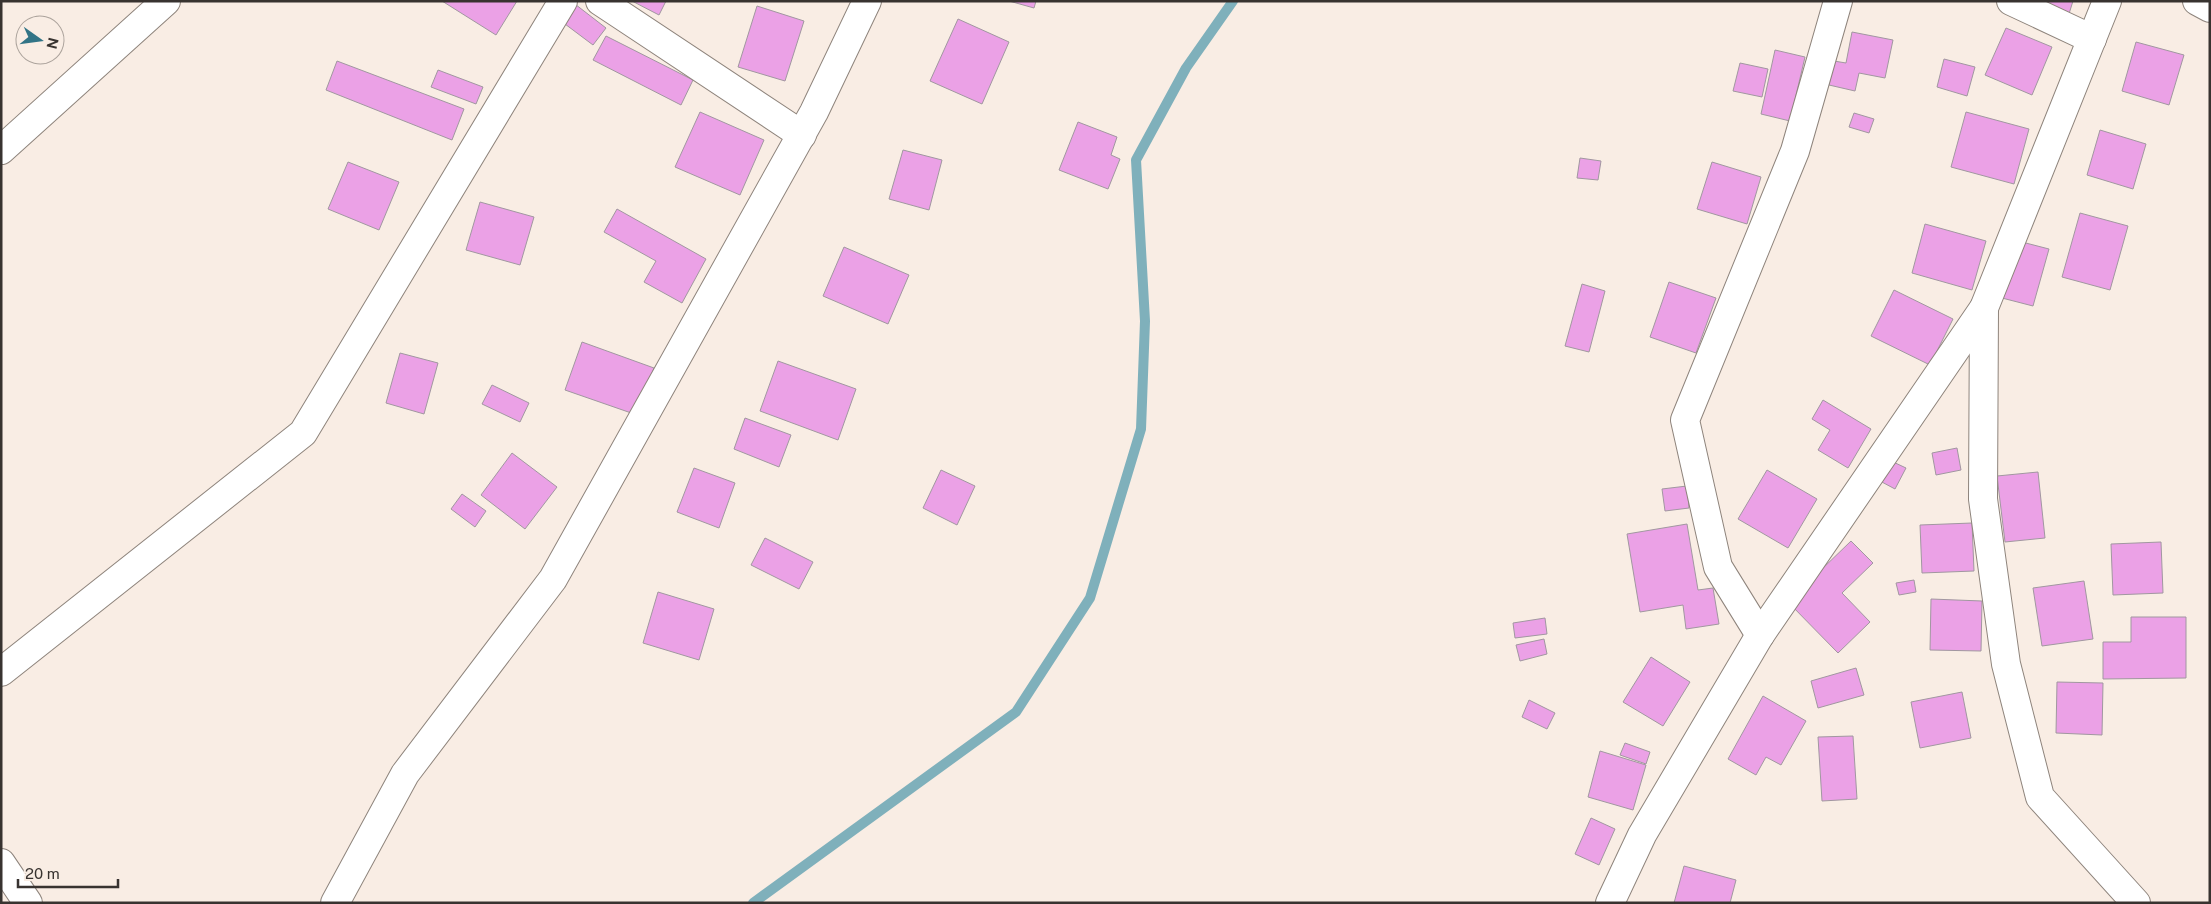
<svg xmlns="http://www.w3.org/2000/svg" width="2211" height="904" font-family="'Public Sans',sans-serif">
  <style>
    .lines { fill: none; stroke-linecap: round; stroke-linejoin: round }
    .stream { stroke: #7fb0bb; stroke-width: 10 }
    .building { fill: #eba1e6; stroke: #a197a0 }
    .minor-casing { stroke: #8e847c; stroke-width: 30 }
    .minor { stroke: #fff; stroke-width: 28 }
  </style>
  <rect width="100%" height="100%" fill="#f9ede4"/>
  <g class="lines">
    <path class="stream" d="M 753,903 L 1016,712 L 1090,598 L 1141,429 L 1145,321 L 1136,160 L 1186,68 L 1233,1"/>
  </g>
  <g class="building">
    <path d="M 442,1 L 517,1 L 496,35 Z"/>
    <path d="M 571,1 L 606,28 L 593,45 L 557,18 Z"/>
    <path d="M 632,1 L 666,1 L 659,15 Z"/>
    <path d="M 1009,1 L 1036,1 L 1034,8 Z"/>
    <path d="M 2021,1 L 2073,1 L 2068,17 Z"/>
    <path d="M 757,6 L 804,21 L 785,81 L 738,67 Z"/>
    <path d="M 958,19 L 1009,42 L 982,104 L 930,81 Z"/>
    <path d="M 2006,28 L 2052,47 L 2032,95 L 1985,75 Z"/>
    <path d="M 1852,32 L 1893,40 L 1885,78 L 1859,73 L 1855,91 L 1829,85 L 1834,61 L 1846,63 Z"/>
    <path d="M 606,36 L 693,80 L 681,105 L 593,60 Z"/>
    <path d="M 2136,42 L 2184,55 L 2169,105 L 2122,91 Z"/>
    <path d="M 1775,50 L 1805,57 L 1790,121 L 1761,114 Z"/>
    <path d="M 1944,59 L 1975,67 L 1967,96 L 1937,87 Z"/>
    <path d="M 337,61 L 464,109 L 452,140 L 326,90 Z"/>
    <path d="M 1740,63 L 1768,69 L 1762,97 L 1733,91 Z"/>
    <path d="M 438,70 L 483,87 L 476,104 L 431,87 Z"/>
    <path d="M 700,112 L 764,140 L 740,195 L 675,167 Z"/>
    <path d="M 1966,112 L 2029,129 L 2014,184 L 1951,167 Z"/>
    <path d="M 1854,113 L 1874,119 L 1869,133 L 1849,127 Z"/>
    <path d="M 1078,122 L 1117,137 L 1111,155 L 1120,159 L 1108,189 L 1059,170 Z"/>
    <path d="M 2100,130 L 2146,144 L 2133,189 L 2087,175 Z"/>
    <path d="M 903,150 L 942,160 L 929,210 L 889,199 Z"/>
    <path d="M 1580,158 L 1601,161 L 1598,180 L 1577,178 Z"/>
    <path d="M 348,162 L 399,182 L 379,230 L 328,209 Z"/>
    <path d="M 1712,162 L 1761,177 L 1747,224 L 1697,209 Z"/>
    <path d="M 480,202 L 534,217 L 520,265 L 466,250 Z"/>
    <path d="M 617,209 L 706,259 L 682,303 L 644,282 L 656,261 L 604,232 Z"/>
    <path d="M 2080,213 L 2128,226 L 2110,290 L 2062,277 Z"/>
    <path d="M 1925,224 L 1986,241 L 1972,290 L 1912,273 Z"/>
    <path d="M 2018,241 L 2049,249 L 2033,306 L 2002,298 Z"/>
    <path d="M 844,247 L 909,275 L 888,324 L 823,296 Z"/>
    <path d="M 1669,282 L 1716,298 L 1696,353 L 1650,337 Z"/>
    <path d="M 1582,284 L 1605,291 L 1589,352 L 1565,346 Z"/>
    <path d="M 1894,290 L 1953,319 L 1930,365 L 1871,336 Z"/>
    <path d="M 582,342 L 654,368 L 637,415 L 565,390 Z"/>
    <path d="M 400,353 L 438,363 L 424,414 L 386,403 Z"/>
    <path d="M 778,361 L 856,389 L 838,440 L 760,411 Z"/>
    <path d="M 492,385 L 529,403 L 520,422 L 482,404 Z"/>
    <path d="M 1823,400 L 1871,429 L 1848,468 L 1818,450 L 1830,430 L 1812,419 Z"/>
    <path d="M 745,418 L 791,435 L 779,467 L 734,449 Z"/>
    <path d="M 1957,448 L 1961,470 L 1936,475 L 1932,453 Z"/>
    <path d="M 512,453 L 557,487 L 525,529 L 481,495 Z"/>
    <path d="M 1889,460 L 1906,468 L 1895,489 L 1880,481 Z"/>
    <path d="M 694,468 L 735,483 L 719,528 L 677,512 Z"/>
    <path d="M 941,470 L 975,486 L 957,525 L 923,508 Z"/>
    <path d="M 1767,470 L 1817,499 L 1788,548 L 1738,519 Z"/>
    <path d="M 2038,472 L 2045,538 L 2005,542 L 1997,476 Z"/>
    <path d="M 1687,486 L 1689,508 L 1665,511 L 1662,489 Z"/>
    <path d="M 462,494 L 486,511 L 475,527 L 451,509 Z"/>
    <path d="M 1972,523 L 1974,571 L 1922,573 L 1920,525 Z"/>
    <path d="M 1687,524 L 1698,590 L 1713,588 L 1719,624 L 1686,629 L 1683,605 L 1640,612 L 1627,534 Z"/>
    <path d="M 765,538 L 813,562 L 799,589 L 751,565 Z"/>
    <path d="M 1851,541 L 1873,563 L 1842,593 L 1870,622 L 1838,653 L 1788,602 Z"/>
    <path d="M 2161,542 L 2163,593 L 2113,595 L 2111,544 Z"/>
    <path d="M 1914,580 L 1916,592 L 1899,595 L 1896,583 Z"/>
    <path d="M 2084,581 L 2093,639 L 2042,646 L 2033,588 Z"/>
    <path d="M 658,592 L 714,609 L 699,660 L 643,643 Z"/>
    <path d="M 1931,599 L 1982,601 L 1981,651 L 1930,650 Z"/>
    <path d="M 2131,617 L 2186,617 L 2186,678 L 2103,679 L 2103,642 L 2131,642 Z"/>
    <path d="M 1545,618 L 1547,634 L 1515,638 L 1513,623 Z"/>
    <path d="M 1544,639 L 1547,654 L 1520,661 L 1516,645 Z"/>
    <path d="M 1651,657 L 1690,682 L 1663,726 L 1623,702 Z"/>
    <path d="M 1856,668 L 1864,695 L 1818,708 L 1811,681 Z"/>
    <path d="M 2057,682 L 2103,683 L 2102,735 L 2056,733 Z"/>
    <path d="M 1962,692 L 1971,738 L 1920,748 L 1911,702 Z"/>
    <path d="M 1763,696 L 1806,721 L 1781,765 L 1766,757 L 1756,775 L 1728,759 Z"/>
    <path d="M 1529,700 L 1555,713 L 1547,729 L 1522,717 Z"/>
    <path d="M 1853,736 L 1857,799 L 1822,801 L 1818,737 Z"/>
    <path d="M 1625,743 L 1650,752 L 1646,764 L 1620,755 Z"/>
    <path d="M 1600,751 L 1646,765 L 1633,810 L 1588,797 Z"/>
    <path d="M 1591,818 L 1615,829 L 1599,865 L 1575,854 Z"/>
    <path d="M 1684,866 L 1736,880 L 1730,903 L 1674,903 Z"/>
  </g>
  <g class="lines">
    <defs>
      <g id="minor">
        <path d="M 600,1 L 802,135"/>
        <path d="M 2011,1 L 2092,39"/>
        <path d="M 2197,1 L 2210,8"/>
        <path d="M 1,150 L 166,1"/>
        <path d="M 1984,308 L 1983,499 L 2006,664 L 2040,797 L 2136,903"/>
        <path d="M 1760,635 L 1718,567 L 1685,420 L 1795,151 L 1838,1"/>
        <path d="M 1,672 L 303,433 L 563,1"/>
        <path d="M 1,863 L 28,903"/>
        <path d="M 335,903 L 405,774 L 553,579 L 814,112 L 867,1"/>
        <path d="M 1610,903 L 1642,835 L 1760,635 L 1984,308 L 2107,1"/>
      </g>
    </defs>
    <use href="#minor" class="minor-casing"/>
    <use href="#minor" class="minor"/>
  </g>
  <rect width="2211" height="904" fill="none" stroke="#383330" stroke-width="5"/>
  <g transform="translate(40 40) rotate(104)"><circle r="24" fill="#f9ede4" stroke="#aca39c"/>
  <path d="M0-4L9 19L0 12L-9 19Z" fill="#327486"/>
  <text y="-8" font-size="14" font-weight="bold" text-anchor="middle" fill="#383330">N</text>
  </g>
  <path d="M18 879v8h100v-8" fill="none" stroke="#383330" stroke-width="2.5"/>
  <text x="25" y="879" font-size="15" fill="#383330" stroke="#f9ede4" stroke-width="4" paint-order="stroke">20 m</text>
</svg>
